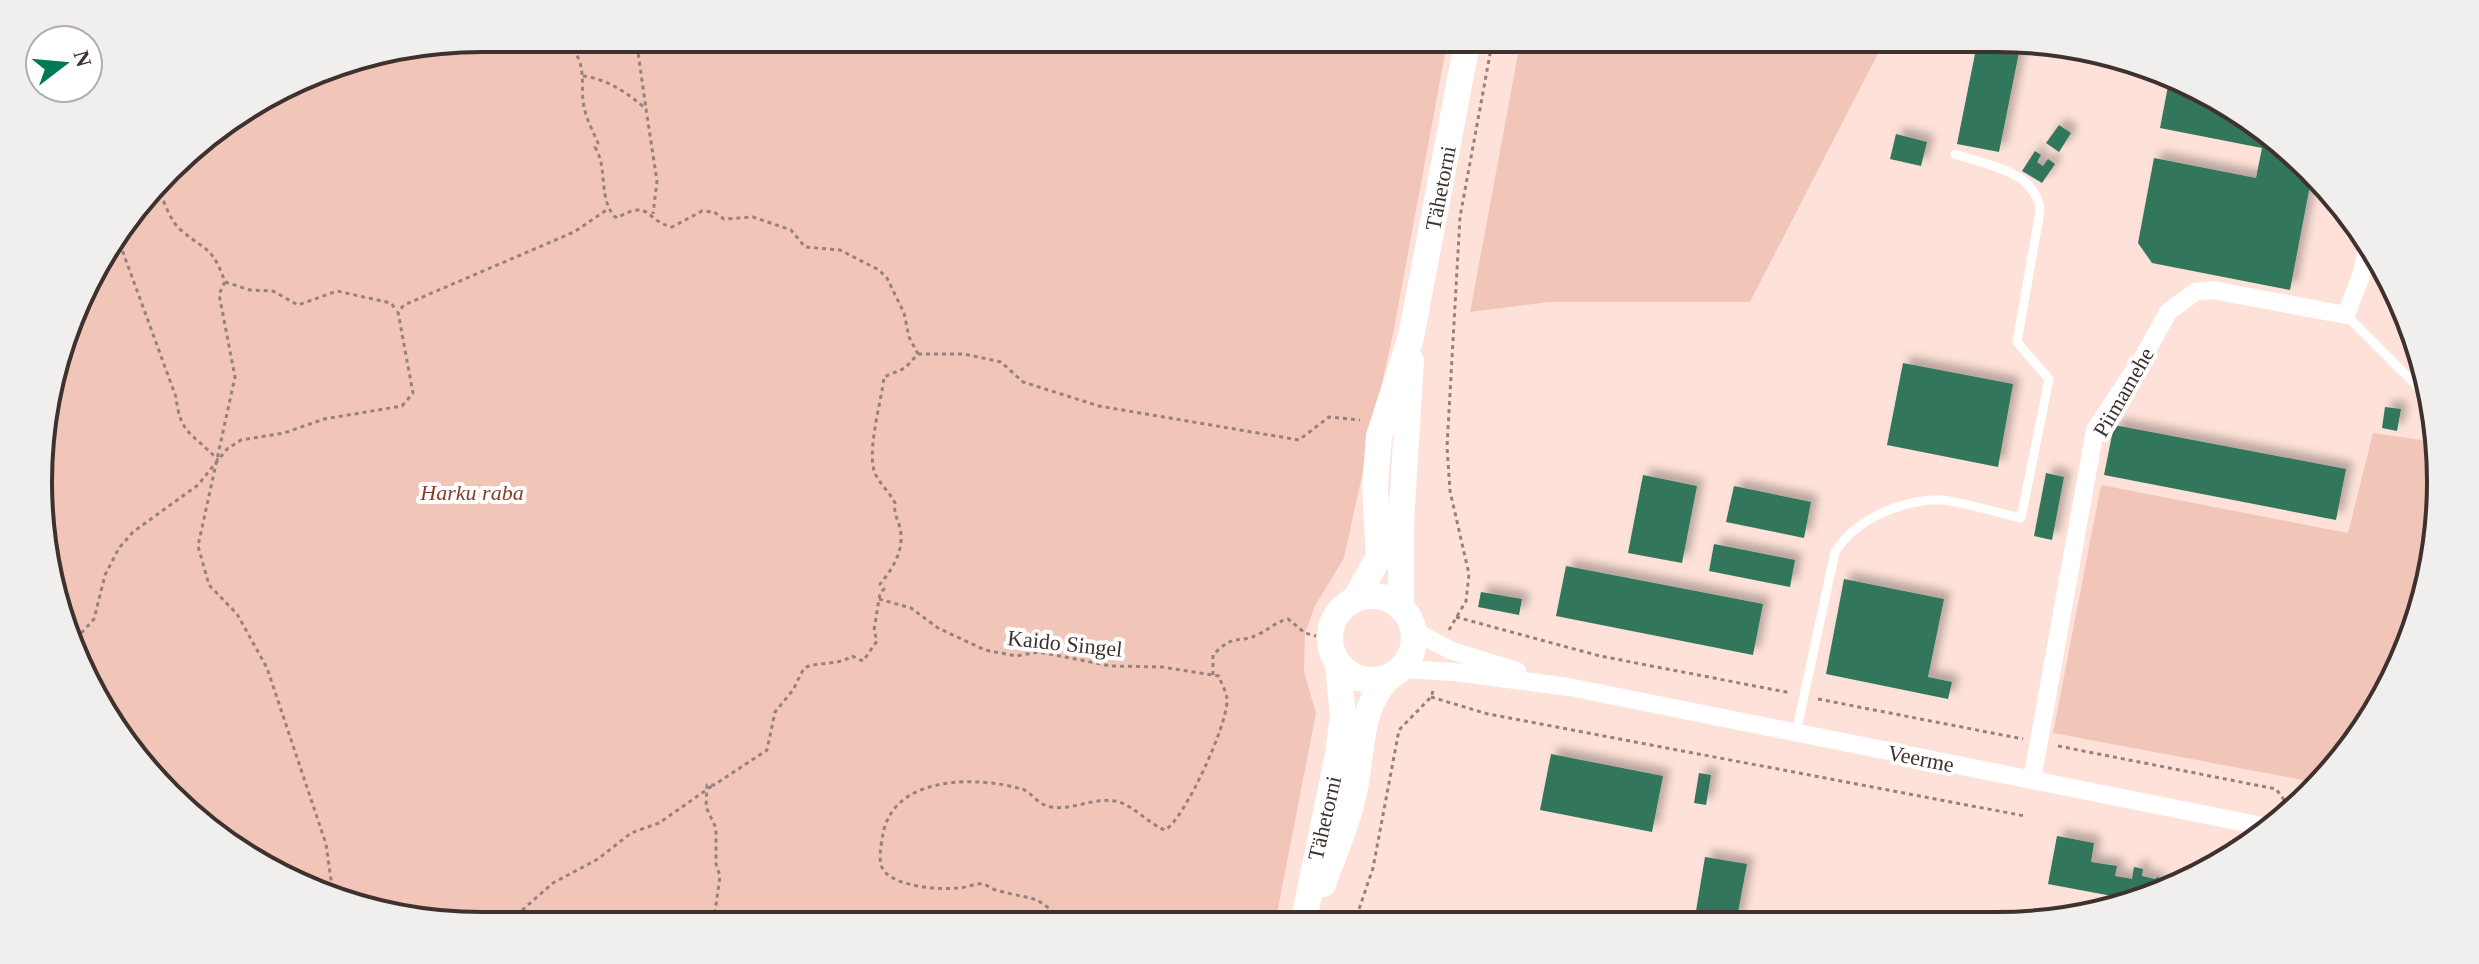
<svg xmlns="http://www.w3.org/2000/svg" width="2479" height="964" font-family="'Times New Roman',serif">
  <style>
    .green { fill: #f1c6b9 }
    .building { fill: #32765b; filter: url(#shadow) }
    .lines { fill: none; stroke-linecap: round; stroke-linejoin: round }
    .path { stroke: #96827c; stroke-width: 3; stroke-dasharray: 4 4; stroke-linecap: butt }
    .lane { stroke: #fff; stroke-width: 9 }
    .street { stroke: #fff; stroke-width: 18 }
    .secondary { stroke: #fff; stroke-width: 26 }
    .labels { text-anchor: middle; stroke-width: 8; stroke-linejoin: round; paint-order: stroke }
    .street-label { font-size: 22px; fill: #3f322e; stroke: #fff }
    .park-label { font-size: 22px; font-style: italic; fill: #8b3c26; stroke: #fff }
    .rim { fill: none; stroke: #3f322e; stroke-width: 4 }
  </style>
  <defs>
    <filter id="shadow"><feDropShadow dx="7" dy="-7" stdDeviation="4" flood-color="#0004"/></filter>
  </defs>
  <rect width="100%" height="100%" fill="#fee2d9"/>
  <g class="green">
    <path d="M 482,38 L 1448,38 L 1394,329 L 1344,558 L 1315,606 L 1305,633 L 1304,672 L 1316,713 L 1275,924 L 482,926 L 367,911 L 212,835 L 113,728 L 47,569 L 42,424 L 97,260 L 190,148 L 339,62 Z"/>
    <path d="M 1521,38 L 1886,38 L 1750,302 L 1549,302 L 1470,312 Z"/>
    <path d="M 2373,433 L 2436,442 L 2426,597 L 2366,728 L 2319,783 L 2053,733 L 2101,485 L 2348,533 Z"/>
  </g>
  <g class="building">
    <path d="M 1977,44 L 2019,52 L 1999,152 L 1957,144 Z"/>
    <path d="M 2169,81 L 2268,130 L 2311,180 L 2290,290 L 2152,263 L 2138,243 L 2154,158 L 2256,178 L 2262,148 L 2160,128 Z"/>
    <path d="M 2059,125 L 2071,133 L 2059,152 L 2046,143 Z"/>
    <path d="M 1896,134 L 1927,142 L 1921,166 L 1890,159 Z"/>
    <path d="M 2035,151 L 2041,155 L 2037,162 L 2043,166 L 2048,159 L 2055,164 L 2042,183 L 2022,171 Z"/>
    <path d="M 1903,363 L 2013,384 L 1998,467 L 1887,445 Z"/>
    <path d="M 2385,407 L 2401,409 L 2397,431 L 2382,428 Z"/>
    <path d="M 2114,425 L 2346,469 L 2336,520 L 2104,475 Z"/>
    <path d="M 2046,473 L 2064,477 L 2052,540 L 2034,536 Z"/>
    <path d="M 1643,475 L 1697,486 L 1682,563 L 1628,553 Z"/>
    <path d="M 1734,486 L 1811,502 L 1804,538 L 1726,522 Z"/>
    <path d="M 1714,544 L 1795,560 L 1790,587 L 1709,571 Z"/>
    <path d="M 1566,566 L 1763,604 L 1753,655 L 1556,616 Z"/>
    <path d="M 1844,579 L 1944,599 L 1928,677 L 1952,682 L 1948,699 L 1826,674 Z"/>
    <path d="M 1481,592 L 1522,599 L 1519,615 L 1478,607 Z"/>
    <path d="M 1551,754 L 1663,776 L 1652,832 L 1540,810 Z"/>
    <path d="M 1699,773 L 1711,775 L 1706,805 L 1694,803 Z"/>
    <path d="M 2057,836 L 2094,843 L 2091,862 L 2117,866 L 2115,876 L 2132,879 L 2134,867 L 2143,869 L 2142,876 L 2155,879 L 2159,876 L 2155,892 L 2110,905 L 2112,896 L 2048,884 Z"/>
    <path d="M 1705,857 L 1747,864 L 1736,923 L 1694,923 Z"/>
  </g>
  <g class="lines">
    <g class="path">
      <path d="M 551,38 C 557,43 568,45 573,50 C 587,66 580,88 584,107 C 586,118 593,132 598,143 L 595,147 C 608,168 598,196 614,216 L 617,218 C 651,198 645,221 672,227 L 702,211 L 714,212 L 724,219 L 753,217 L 791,230 L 805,247 L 840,250 L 879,270 L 887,278 L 904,313 L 909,337 L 918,354 L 905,368 L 884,377 C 882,400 864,458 877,477 C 882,486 890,493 895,503 C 893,516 901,523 901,536 C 902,554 891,571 880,584 L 884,589 L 880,593 L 874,630 L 877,641 L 863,661 L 852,656 C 837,666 820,661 804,668 L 793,690 L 775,712 L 767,750 L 714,785 L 707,785 L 706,807 L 716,828 L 716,864 L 720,876 L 714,919 L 724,925"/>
      <path d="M 636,38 L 646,109"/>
      <path d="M 583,76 C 607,79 628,93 646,109 L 657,181 L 653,214"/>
      <path d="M 158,186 C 163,199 170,222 182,231 C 207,252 212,246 225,282 L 219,294 L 235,377 L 198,546 L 209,585 L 237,614 L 267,668 L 326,844 L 333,894"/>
      <path d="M 117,236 L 176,397 C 180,435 193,433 218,460"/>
      <path d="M 225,282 L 250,290 L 273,291 L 298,305 L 337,291 L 391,303 L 396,310"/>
      <path d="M 918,354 L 964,354 L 1001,362 L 1023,382 L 1099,406 L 1299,440 L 1329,417 L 1360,420"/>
      <path d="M 879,599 L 911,608 L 938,628 L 985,650 L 1016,656 L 1039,652 L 1111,666 L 1162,667 L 1219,676 C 1221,683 1227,693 1227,700 C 1228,724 1184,820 1165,830 C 1149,824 1135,807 1119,802 C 1095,795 1070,813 1047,806 C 1037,803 1031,792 1022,789 C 976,776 894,775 883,834 C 881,846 876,866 887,874 C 902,887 940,890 958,888 C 966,888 975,883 982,884 C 988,885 993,890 999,891 C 1038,901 1035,893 1066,925"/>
      <path d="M 1456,617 L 1600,656 L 1791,693"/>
      <path d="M 1449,630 L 1466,601 L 1469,574 L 1450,491 L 1447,447 L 1460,217 L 1493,38"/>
      <path d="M 76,639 L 94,619 L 105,575 L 119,548 L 133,532 L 198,485 L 227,449 L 241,440 L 284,433 L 324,419 L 402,406 L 413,393 L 398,312 L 404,305 L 574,232 L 608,209"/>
      <path d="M 1213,675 L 1213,655 C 1235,632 1237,645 1259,634 C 1270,629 1275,622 1288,619 L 1305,633 L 1316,636"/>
      <path d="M 1431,697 L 1488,714 L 2025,816"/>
      <path d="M 1818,699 L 2023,739"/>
      <path d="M 2058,746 L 2276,789 L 2293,812"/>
      <path d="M 1354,924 L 1373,868 L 1399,730 L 1431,697 L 1433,691"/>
      <path d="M 504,926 L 553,883 L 598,859 L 631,833 L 659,823 L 712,786"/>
    </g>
    <g class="lane">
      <path d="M 2346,315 L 2427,396"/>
      <path d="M 1796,733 L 1835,552 C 1855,521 1893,504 1930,500 C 1953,498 1997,513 2021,518 L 2049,379 L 2017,342 L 2040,211 C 2037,171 1987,165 1955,154"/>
    </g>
    <g class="street">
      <path d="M 1414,631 L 1452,651 L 1517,671"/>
      <path d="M 1402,669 L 1454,672 L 1569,687 L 2272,828"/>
      <path d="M 2032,780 L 2095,430 L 2144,356 L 2168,312 L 2195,292 L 2213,290 L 2346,315 L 2361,276 L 2368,244"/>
    </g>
    <g class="secondary">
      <circle cx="1372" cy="638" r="42"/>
      <path d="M 1355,599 L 1379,557 L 1375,488 L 1379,436 L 1411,337 L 1468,38"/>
      <path d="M 1401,608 L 1401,523 L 1411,361"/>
      <path d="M 1323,884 C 1333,856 1345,829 1352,801 C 1364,758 1356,711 1388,678"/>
      <path d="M 1303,924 L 1338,755 L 1343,715 L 1338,664"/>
    </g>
  </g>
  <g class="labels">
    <g class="street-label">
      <text transform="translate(1440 188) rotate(-79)" y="8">Tähetorni</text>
      <text transform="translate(2123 392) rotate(-60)" y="8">Piimamehe</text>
      <text transform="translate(1065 643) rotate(6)" y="8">Kaido Singel</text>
      <text transform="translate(1921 758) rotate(11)" y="8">Veerme</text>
      <text transform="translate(1324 818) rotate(-77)" y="8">Tähetorni</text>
    </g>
    <g class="park-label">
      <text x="472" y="500">Harku raba</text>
    </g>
  </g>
  <path d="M0 0H2479V964H0ZM482 52H1997A430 430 0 0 1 2427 482V482A430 430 0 0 1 1997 912H482A430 430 0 0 1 52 482V482A430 430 0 0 1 482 52Z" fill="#f0efee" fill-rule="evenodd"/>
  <path class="rim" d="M482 52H1997A430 430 0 0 1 2427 482V482A430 430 0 0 1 1997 912H482A430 430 0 0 1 52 482V482A430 430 0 0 1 482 52Z"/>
  <g transform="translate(64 64) rotate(74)"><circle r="38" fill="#ffffff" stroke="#b2adab" stroke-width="2"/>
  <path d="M0-6L14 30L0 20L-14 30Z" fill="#007955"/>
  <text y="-12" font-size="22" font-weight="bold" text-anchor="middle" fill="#3f322e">N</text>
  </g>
</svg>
